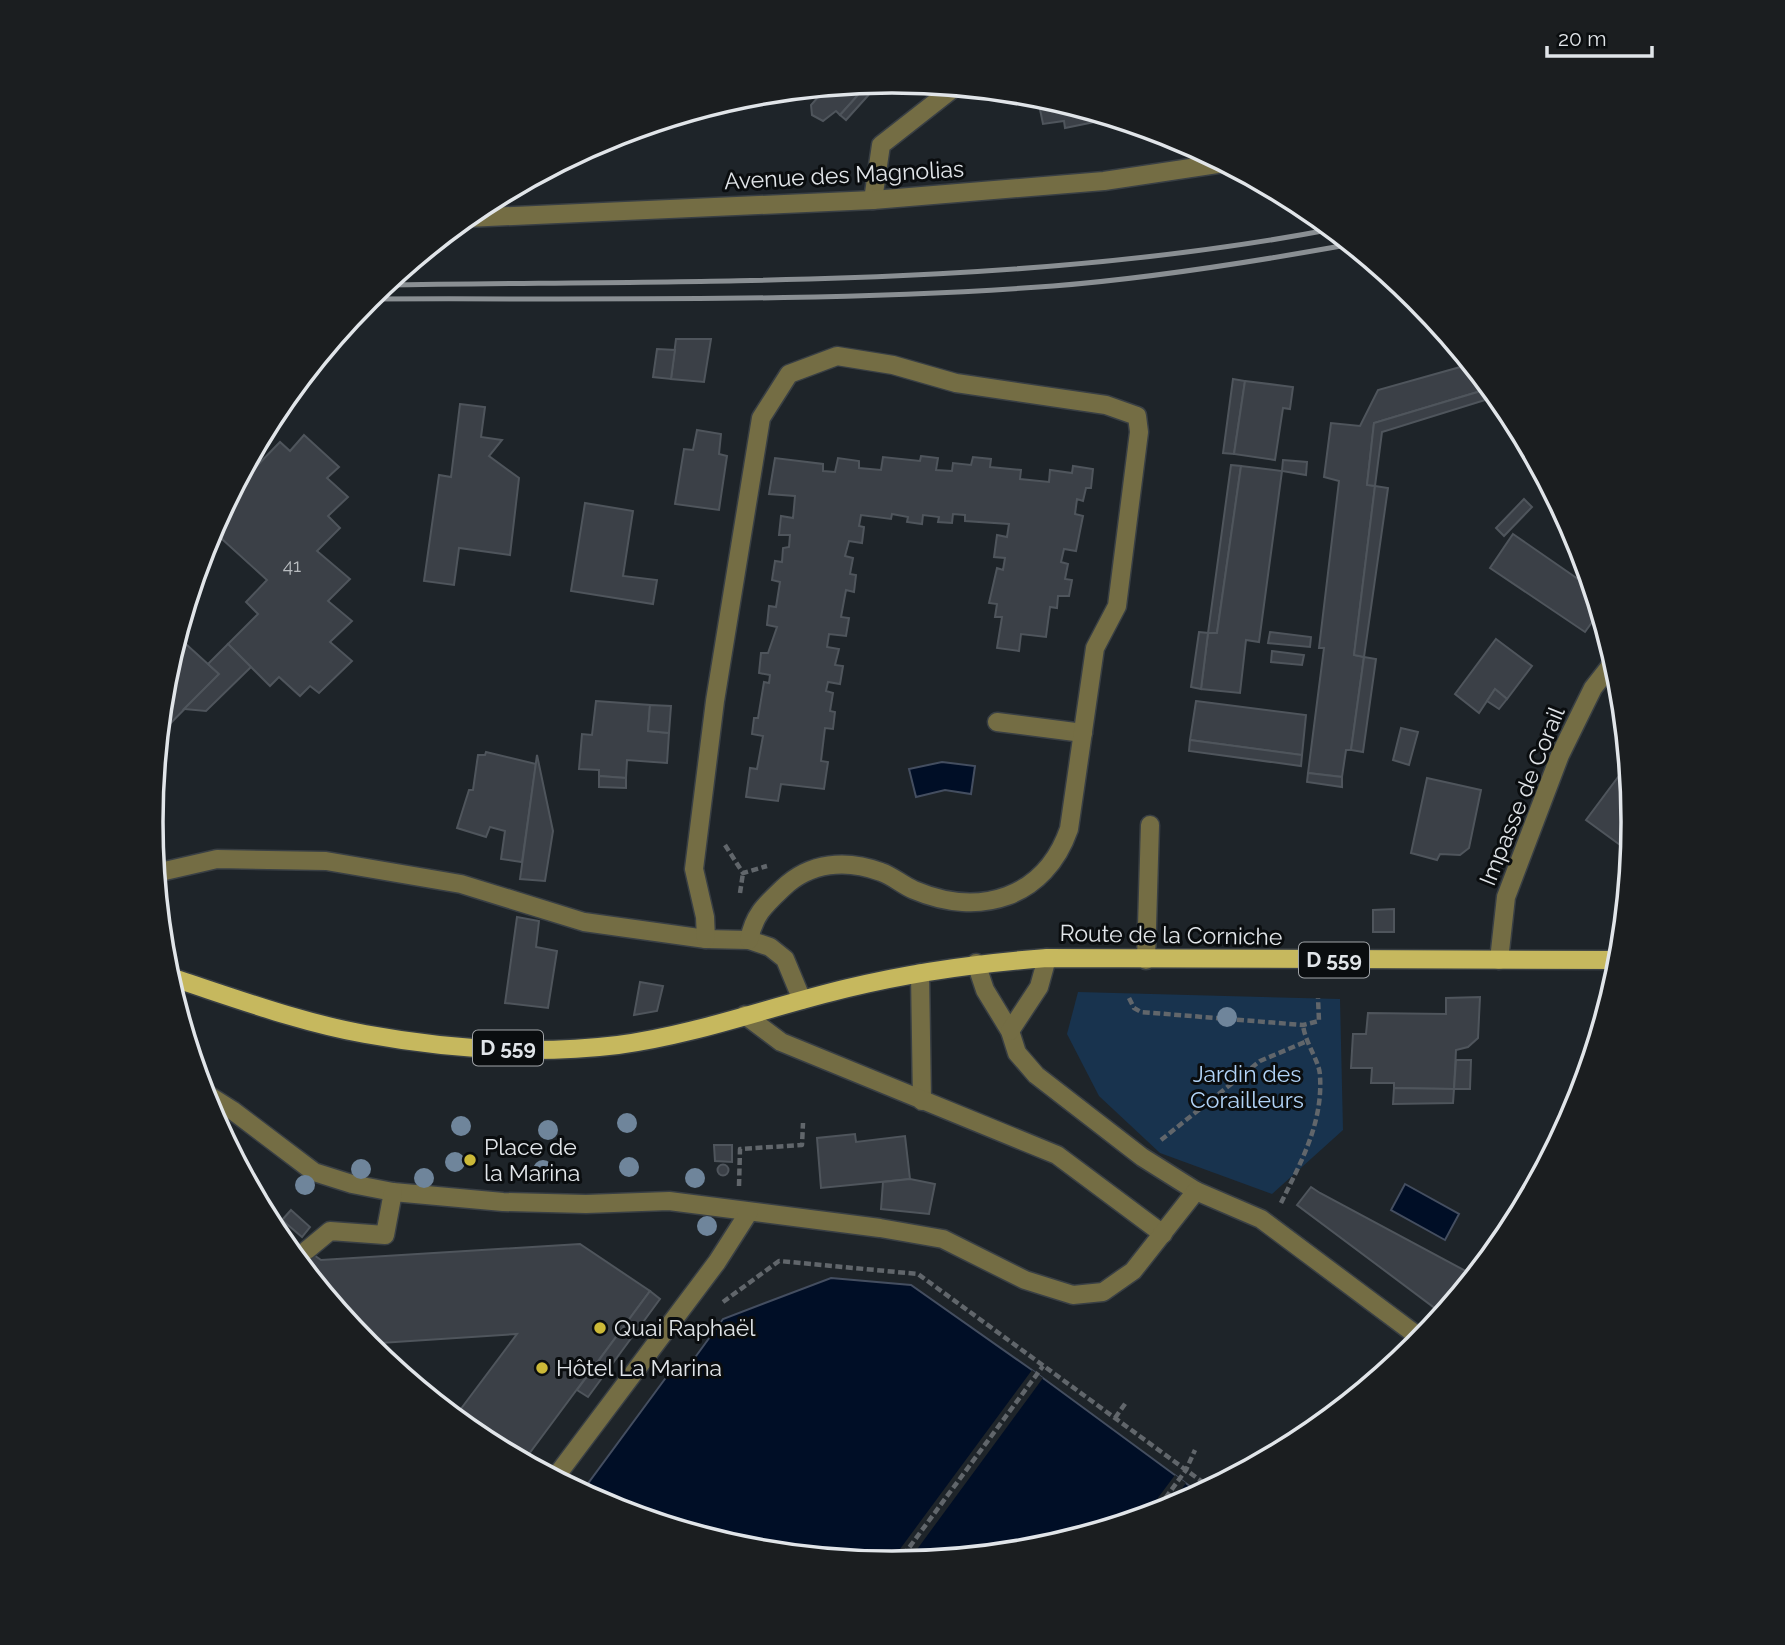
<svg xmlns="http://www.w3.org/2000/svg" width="1785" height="1645" font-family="Raleway,sans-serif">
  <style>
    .green { fill: #18334e }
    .water { fill: #000e26; stroke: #444e60; stroke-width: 2 }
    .pier { fill: #1e2429 }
    .building { fill: #3b4047; stroke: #4f555c; stroke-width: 2 }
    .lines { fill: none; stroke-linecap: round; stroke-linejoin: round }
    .minor-casing { stroke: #393f44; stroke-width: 21 }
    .major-casing { stroke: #393f44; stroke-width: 21 }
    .path { stroke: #61666b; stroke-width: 4.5; stroke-dasharray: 7 3.5; stroke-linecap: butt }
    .minor { stroke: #746d44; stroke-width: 18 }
    .major { stroke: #c6b85e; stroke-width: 18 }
    .rail { stroke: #8a8f93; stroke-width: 5 }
    .tree { fill: #6f859b }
    .poi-dot { fill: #ccb938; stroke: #0a0d0f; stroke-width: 2.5 }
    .labels { text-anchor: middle; stroke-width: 6; stroke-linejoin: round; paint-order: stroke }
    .number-label { font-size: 19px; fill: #b8bcc0 }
    .shield { fill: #0a0d0f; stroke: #a0a4a8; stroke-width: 2 }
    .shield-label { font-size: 21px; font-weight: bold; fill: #e1e5e9 }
    .street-label { font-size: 23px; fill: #e1e5e9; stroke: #0a0d0f }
    .park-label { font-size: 23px; fill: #b2d4f8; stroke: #0a0d0f }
    .poi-label { font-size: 23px; fill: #e1e5e9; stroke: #0a0d0f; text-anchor: start }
    .rim { fill: none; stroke: #e1e5e9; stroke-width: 3.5 }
  </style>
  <rect width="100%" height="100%" fill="#1e2429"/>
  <path class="green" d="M 1078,992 L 1340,999 L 1343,1130 L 1272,1194 L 1160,1153 L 1099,1096 L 1067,1034 Z"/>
  <g class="water">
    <path d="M 942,762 L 975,766 L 971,794 L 945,790 L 916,797 L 909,769 Z"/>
    <path d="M 1405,1184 L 1459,1214 L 1445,1240 L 1391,1210 Z"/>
    <path d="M 831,1278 L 911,1285 L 1032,1370 L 1202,1495 L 1176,1508 L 1037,1550 L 892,1564 L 747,1550 L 608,1508 L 581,1493 L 673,1368 L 683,1374 L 723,1319 Z"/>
  </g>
  <g class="pier">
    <path d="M 1032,1370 L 1043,1378 L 907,1563 L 889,1564 Z"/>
    <path d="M 1175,1475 L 1186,1483 L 1166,1511 L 1143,1518 Z"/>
  </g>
  <g class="building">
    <path d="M 869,83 L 840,115 L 836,111 L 823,121 L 812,115 L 811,105 L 819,96 L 811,89 Z"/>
    <path d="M 867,85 L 873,90 L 846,120 L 840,115 Z"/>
    <path d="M 1037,95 L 1038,95 L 1114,118 L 1065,128 L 1064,121 L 1043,124 Z"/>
    <path d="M 676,339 L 711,339 L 704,382 L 671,379 Z"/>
    <path d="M 657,349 L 675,350 L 671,379 L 653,377 Z"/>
    <path d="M 1471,364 L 1491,388 L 1374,423 L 1367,485 L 1375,486 L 1354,655 L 1364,657 L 1351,750 L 1346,750 L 1342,777 L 1308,773 L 1324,648 L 1319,648 L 1339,481 L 1324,477 L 1331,423 L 1360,426 L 1378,390 Z"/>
    <path d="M 1233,379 L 1245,381 L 1234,454 L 1223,453 Z"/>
    <path d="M 1245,381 L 1293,387 L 1290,409 L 1283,408 L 1275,460 L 1234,454 Z"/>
    <path d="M 1491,388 L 1498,396 L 1382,432 L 1375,486 L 1367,485 L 1374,423 Z"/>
    <path d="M 460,404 L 485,407 L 481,437 L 502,440 L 489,456 L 519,478 L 510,555 L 459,548 L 454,585 L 424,581 L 439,475 L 451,477 Z"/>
    <path d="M 697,430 L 721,434 L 719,454 L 727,456 L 719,510 L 675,504 L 684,449 L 693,450 Z"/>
    <path d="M 304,435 L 339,467 L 327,478 L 348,497 L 328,516 L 340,528 L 317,551 L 350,579 L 328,601 L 352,621 L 330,642 L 352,661 L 319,693 L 310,686 L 300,696 L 279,677 L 270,686 L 228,644 L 258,614 L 246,602 L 267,580 L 212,530 L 243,472 L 247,476 L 280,442 L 290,451 Z"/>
    <path d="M 921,456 L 938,458 L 936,470 L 952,471 L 953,463 L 971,465 L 973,457 L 991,459 L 990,467 L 1021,470 L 1020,479 L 1049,482 L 1050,470 L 1072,473 L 1073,466 L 1093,469 L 1091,488 L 1086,488 L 1083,501 L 1077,499 L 1075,514 L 1083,516 L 1076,551 L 1064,549 L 1061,562 L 1068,564 L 1065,579 L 1072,580 L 1069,596 L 1058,596 L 1057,608 L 1050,607 L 1046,637 L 1021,634 L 1019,651 L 997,648 L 1002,617 L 995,617 L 997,604 L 989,603 L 997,568 L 1003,570 L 1005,558 L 994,557 L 997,535 L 1007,537 L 1009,524 L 965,521 L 965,515 L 953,514 L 952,523 L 938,522 L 939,517 L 923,515 L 922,524 L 907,522 L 908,517 L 892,514 L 891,519 L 861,515 L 859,526 L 864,527 L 862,543 L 849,541 L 845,556 L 853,558 L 850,574 L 856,575 L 854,592 L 846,590 L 841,617 L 849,618 L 846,636 L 829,634 L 827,647 L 839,649 L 835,665 L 843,666 L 840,684 L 828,682 L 826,691 L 833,693 L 830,711 L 835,712 L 833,729 L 825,728 L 821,761 L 828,762 L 824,789 L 781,784 L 778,801 L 746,797 L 750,768 L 757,769 L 763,736 L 752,734 L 754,718 L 758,718 L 764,682 L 769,683 L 770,675 L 759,673 L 761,653 L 768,653 L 777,627 L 767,625 L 769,606 L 776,607 L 780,582 L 772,580 L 775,561 L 782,562 L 783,548 L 789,547 L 790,535 L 779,535 L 781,516 L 793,518 L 795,496 L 769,494 L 775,458 L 823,464 L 823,471 L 835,472 L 838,458 L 859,461 L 859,468 L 881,470 L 883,457 L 920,461 Z"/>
    <path d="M 1283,460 L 1307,462 L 1306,475 L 1282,471 Z"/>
    <path d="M 1231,465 L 1241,466 L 1217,633 L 1208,633 Z"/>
    <path d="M 1241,466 L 1282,471 L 1259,642 L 1246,640 L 1240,693 L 1201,689 L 1208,633 L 1217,633 Z"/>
    <path d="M 1375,486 L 1388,488 L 1364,657 L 1354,655 Z"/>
    <path d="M 1524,499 L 1532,507 L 1504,536 L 1496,528 Z"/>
    <path d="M 585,503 L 633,511 L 623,576 L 657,580 L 653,604 L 571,591 Z"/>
    <path d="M 1513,534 L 1591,588 L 1592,586 L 1600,611 L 1585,632 L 1490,568 Z"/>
    <path d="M 1199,632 L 1208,633 L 1201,689 L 1191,687 Z"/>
    <path d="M 1270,632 L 1311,637 L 1310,647 L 1268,643 Z"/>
    <path d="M 177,636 L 219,674 L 159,735 L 165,677 Z"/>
    <path d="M 1496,639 L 1532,666 L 1507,699 L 1495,689 L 1479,713 L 1455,694 Z"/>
    <path d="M 228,644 L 251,667 L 206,711 L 184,709 L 219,674 L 208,664 Z"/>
    <path d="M 1272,651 L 1304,655 L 1302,665 L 1271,662 Z"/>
    <path d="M 1364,657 L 1376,659 L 1363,752 L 1351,750 Z"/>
    <path d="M 1495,689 L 1507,699 L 1499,709 L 1487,701 Z"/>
    <path d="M 596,701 L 650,705 L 648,731 L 669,733 L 667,763 L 627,760 L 626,778 L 599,776 L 599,770 L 579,769 L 582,734 L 592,735 Z"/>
    <path d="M 1196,701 L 1306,715 L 1302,755 L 1190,740 Z"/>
    <path d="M 650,705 L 671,706 L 669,733 L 648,731 Z"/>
    <path d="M 1401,728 L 1418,732 L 1409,765 L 1393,760 Z"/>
    <path d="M 1190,740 L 1302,755 L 1301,766 L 1189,751 Z"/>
    <path d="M 486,752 L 536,764 L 522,862 L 501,859 L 505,831 L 490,827 L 486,837 L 457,828 L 469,790 L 473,790 L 478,755 L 485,755 Z"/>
    <path d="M 537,755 L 553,831 L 545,881 L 520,879 Z"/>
    <path d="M 1627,765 L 1634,823 L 1631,853 L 1586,820 Z"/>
    <path d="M 1308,773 L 1342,777 L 1342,787 L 1307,782 Z"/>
    <path d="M 599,776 L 626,778 L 626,788 L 599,787 Z"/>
    <path d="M 1427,778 L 1481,790 L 1469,848 L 1460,855 L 1440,854 L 1437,860 L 1411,853 Z"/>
    <path d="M 1394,909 L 1394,932 L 1373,932 L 1373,910 Z"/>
    <path d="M 517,917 L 539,921 L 536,947 L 557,951 L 548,1008 L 505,1003 Z"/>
    <path d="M 640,982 L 663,986 L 657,1011 L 634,1015 Z"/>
    <path d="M 1480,997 L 1478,1038 L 1468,1047 L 1456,1050 L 1454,1089 L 1394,1088 L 1394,1083 L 1371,1083 L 1372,1068 L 1351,1068 L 1353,1034 L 1366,1034 L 1368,1013 L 1446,1014 L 1446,998 Z"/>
    <path d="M 1456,1060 L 1471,1060 L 1470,1089 L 1454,1089 Z"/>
    <path d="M 1394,1088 L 1454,1089 L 1453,1103 L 1393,1104 Z"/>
    <path d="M 855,1134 L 856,1142 L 905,1136 L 910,1179 L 821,1188 L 817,1138 Z"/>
    <path d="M 714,1145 L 732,1145 L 732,1162 L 715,1161 Z"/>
    <circle cx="723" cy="1170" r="5.5"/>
    <path d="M 910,1179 L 935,1184 L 929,1214 L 881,1209 L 883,1182 Z"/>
    <path d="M 1311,1187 L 1320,1193 L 1475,1276 L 1444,1315 L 1297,1205 Z"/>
    <path d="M 291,1210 L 310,1227 L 302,1237 L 282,1220 Z"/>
    <path d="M 286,1235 L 321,1260 L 580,1244 L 650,1291 L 523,1462 L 480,1439 L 454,1418 L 517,1334 L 365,1344 L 281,1241 Z"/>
    <path d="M 650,1291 L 660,1299 L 588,1397 L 577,1390 Z"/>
  </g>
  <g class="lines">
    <defs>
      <g id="minor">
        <path d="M 873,200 L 881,145 L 955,87"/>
        <path d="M 466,218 L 873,200 L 1104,181 L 1224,163"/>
        <path d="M 997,722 L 1083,733"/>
        <path d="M 156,873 L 217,859 L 326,861 L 461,884 L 584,922 L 706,939 L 749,940 L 770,947 L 785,959 L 802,1000"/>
        <path d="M 706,939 L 705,917 L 694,869 L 715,701 L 761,418 L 789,374 L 837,356 L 893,365 L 956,383 L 1106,405 L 1137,416 L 1139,432 L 1117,606 L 1095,648 L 1069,829 C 1045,898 980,918 914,890 C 902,885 893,876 881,872 C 846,859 810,862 783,888 C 764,906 754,915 749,940"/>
        <path d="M 1146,960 L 1150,825"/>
        <path d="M 1499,960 L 1506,897 L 1560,755 L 1593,688 L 1615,660"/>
        <path d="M 976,963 L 985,990 L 1010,1031 L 1017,1053 L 1036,1075 L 1142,1157 L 1196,1191"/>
        <path d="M 920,973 L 922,1101"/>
        <path d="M 745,1015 L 781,1042 L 1057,1155 L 1163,1234"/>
        <path d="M 1010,1031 L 1039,987 L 1047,958"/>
        <path d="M 202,1091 L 232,1110 L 314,1172 L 352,1184 L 393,1192 L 503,1202 L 586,1204 L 669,1201 L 880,1228 L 943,1239 L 1025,1280 L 1073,1295 L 1103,1292 L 1133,1271 L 1196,1191 L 1261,1219 L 1423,1340"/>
        <path d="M 307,1250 L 330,1231 L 385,1235 L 393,1192"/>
        <path d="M 554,1479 L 717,1262 L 749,1212"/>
      </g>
      <path id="major" d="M 167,976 C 232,997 298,1022 365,1034 C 447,1049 535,1055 618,1045 C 695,1035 772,1006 848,988 C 914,972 980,963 1047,958 L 1621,960"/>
    </defs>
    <use href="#minor" class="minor-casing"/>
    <use href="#major" class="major-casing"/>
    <g class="path">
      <path d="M 725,845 L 743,873 L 767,866"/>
      <path d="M 740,893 L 743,873"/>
      <path d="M 1129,998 L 1134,1008 L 1141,1012 L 1303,1025 L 1319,1021 L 1318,998"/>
      <path d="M 1161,1140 L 1260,1061 L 1305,1042"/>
      <path d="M 739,1186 L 740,1149 L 802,1145 L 803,1123"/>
      <path d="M 1281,1203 C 1301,1162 1323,1123 1320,1076 C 1320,1062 1305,1043 1303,1025"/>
      <path d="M 723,1302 L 779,1261 L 918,1274 L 1212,1489"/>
      <path d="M 1115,1418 L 1127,1401"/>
      <path d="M 1153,1515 L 1186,1470 L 1195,1450"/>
      <path d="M 897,1564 L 1043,1366"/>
    </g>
    <use href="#minor" class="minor"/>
    <use href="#major" class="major"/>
    <g class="rail">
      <path d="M 384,285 C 696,280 1026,288 1333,229"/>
      <path d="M 367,299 C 596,298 825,303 1053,286 C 1153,278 1253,262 1352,244"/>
    </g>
  </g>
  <g class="tree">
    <circle cx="1227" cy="1017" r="10"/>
    <circle cx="627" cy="1123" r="10"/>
    <circle cx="461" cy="1126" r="10"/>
    <circle cx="548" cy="1130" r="10"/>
    <circle cx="455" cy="1162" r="10"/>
    <circle cx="629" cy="1167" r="10"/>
    <circle cx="361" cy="1169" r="10"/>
    <circle cx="543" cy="1170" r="10"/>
    <circle cx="424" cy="1178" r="10"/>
    <circle cx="695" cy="1178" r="10"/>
    <circle cx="305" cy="1185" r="10"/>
    <circle cx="707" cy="1226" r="10"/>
  </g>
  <g class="poi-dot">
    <circle cx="470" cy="1160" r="7"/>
    <circle cx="600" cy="1328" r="7"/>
    <circle cx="542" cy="1368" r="7"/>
  </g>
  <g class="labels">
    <g class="number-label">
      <text x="292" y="572">41</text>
    </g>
    <g class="shield">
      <rect x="1299" y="942.5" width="70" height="35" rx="5"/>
      <rect x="473" y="1030.5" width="70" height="35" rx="5"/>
    </g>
    <g class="shield-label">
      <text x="1334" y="967">D 559</text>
      <text x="508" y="1055">D 559</text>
    </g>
    <g class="street-label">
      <text transform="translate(844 175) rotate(-3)" y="8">Avenue des Magnolias</text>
      <text transform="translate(1522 796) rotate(-68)" y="8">Impasse de Corail</text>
      <text transform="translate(1171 935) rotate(1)" y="8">Route de la Corniche</text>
    </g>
    <g class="park-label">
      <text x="1247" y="1082">Jardin des<tspan x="1247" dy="26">Corailleurs</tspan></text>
    </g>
    <g class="poi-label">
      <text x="484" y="1155">Place de<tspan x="484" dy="26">la Marina</tspan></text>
      <text x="614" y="1336">Quai Raphaël</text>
      <text x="556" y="1376">Hôtel La Marina</text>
    </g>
  </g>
  <path d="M0 0H1785V1645H0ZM163 822a729 729 0 1 1 1458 0a729 729 0 1 1-1458 0Z" fill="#1b1e20" fill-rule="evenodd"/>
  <path class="rim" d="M163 822a729 729 0 1 1 1458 0a729 729 0 1 1-1458 0Z"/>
  <path d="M1547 46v10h105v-10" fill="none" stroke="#e1e5e9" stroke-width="3.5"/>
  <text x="1558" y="46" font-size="21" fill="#e1e5e9" stroke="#0a0d0f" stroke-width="5" paint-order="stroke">20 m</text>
</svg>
